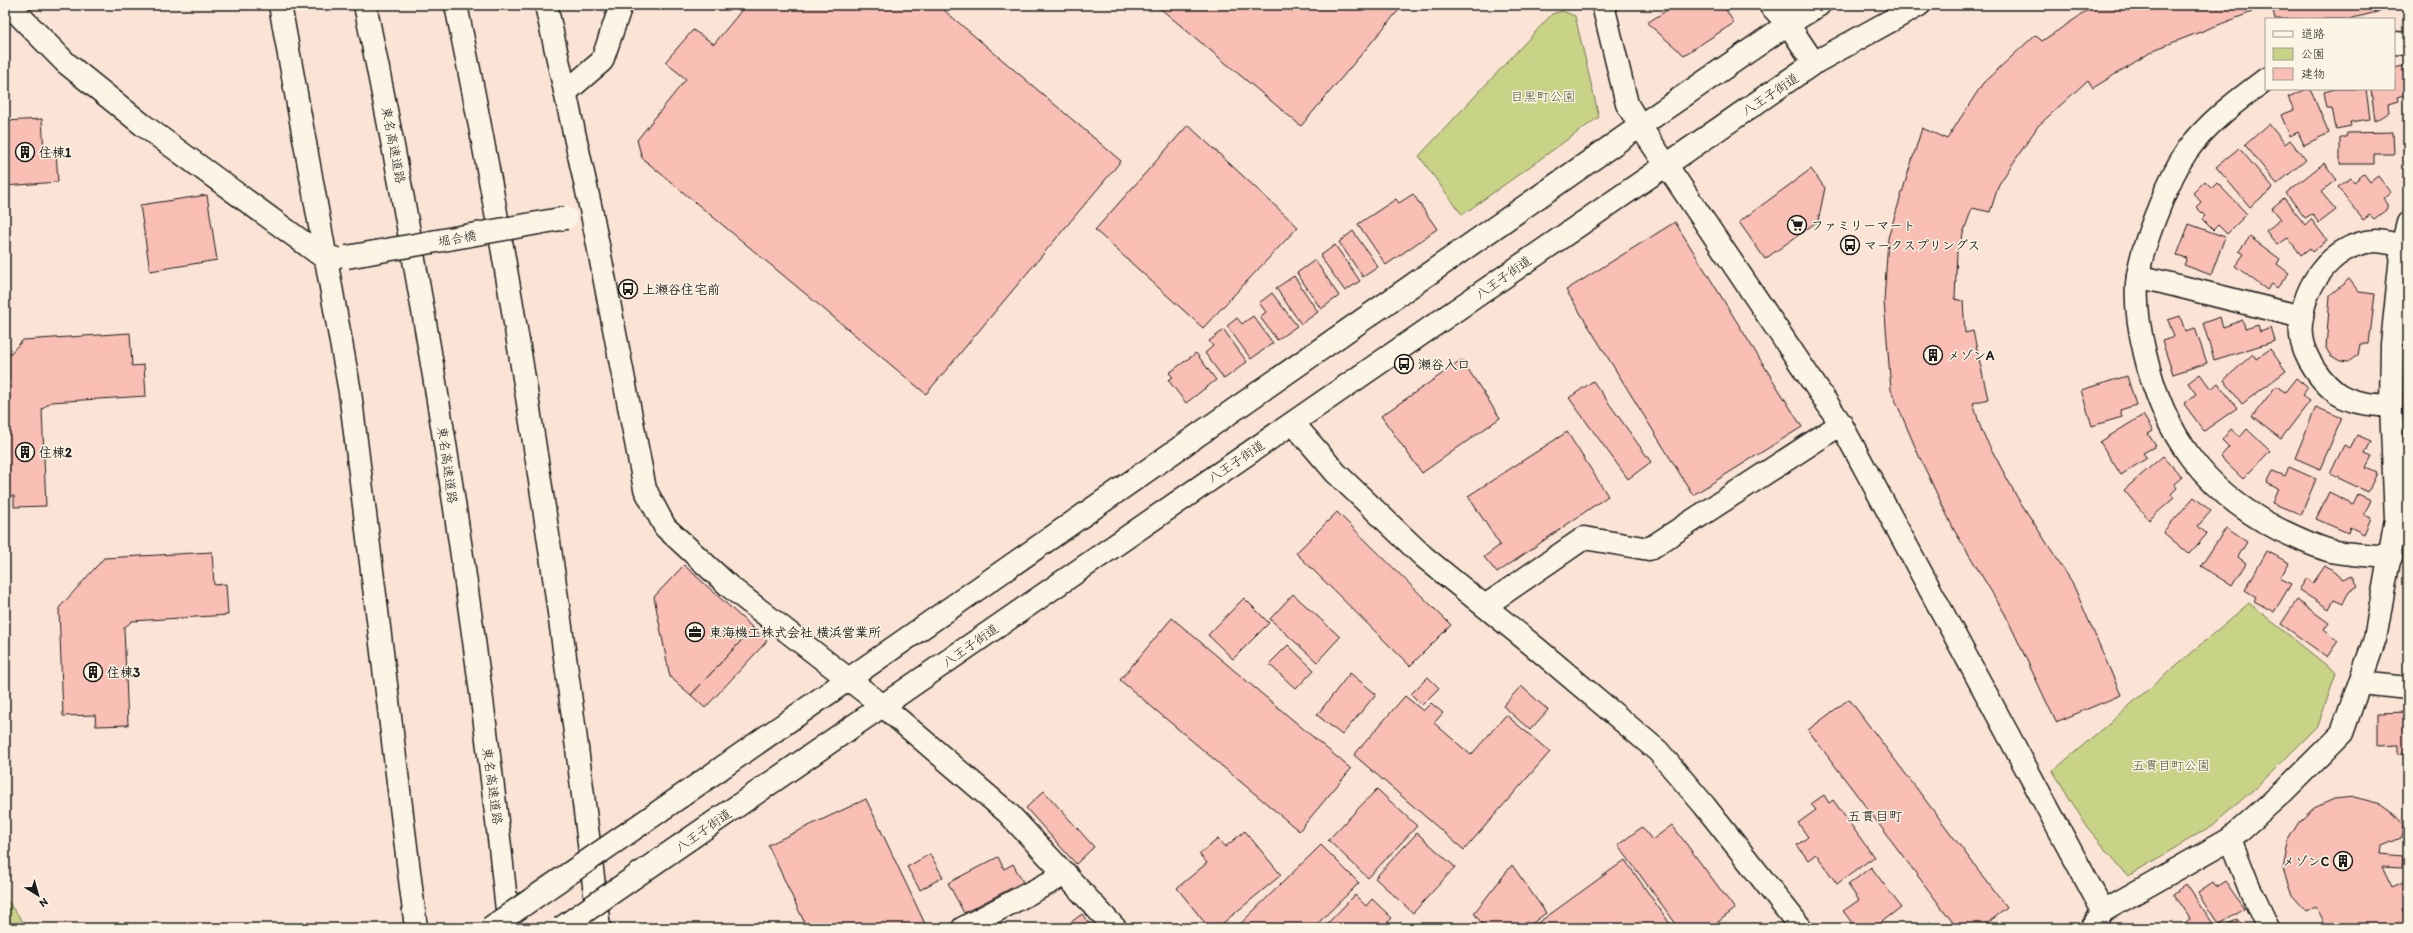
<svg xmlns="http://www.w3.org/2000/svg" width="2413" height="933" font-family="Itim,'Klee One',sans-serif">
  <style>
    .green { fill: #c8d387; stroke: #727852 }
    .building { fill: #f9beb4; stroke: #1c1c1c }
    .lines { fill: none; stroke-linecap: round; stroke-linejoin: round }
    .street-casing { stroke: #1c1c1c; stroke-width: 25 }
    .secondary-casing { stroke: #1c1c1c; stroke-width: 25 }
    .highway-casing { stroke: #1c1c1c; stroke-width: 25 }
    .street { stroke: #fcf5e5; stroke-width: 22 }
    .secondary { stroke: #fcf5e5; stroke-width: 22 }
    .highway { stroke: #fcf5e5; stroke-width: 22 }
    .street-bridge-casing { stroke: #1c1c1c; stroke-width: 25; stroke-linecap: butt }
    .secondary-bridge-casing { stroke: #1c1c1c; stroke-width: 25; stroke-linecap: butt }
    .street-bridge { stroke: #fcf5e5; stroke-width: 22 }
    .secondary-bridge { stroke: #fcf5e5; stroke-width: 22 }
    .labels { text-anchor: middle; stroke-width: 3; stroke-linejoin: round; paint-order: stroke }
    .street-label { font-size: 13px; fill: #1c1c1c; stroke: #fcf5e5 }
    .park-label { font-size: 13px; fill: #50533c; stroke: #fcf5e5 }
    .poi-label { font-size: 13px; font-weight: bold; fill: #1c1c1c; stroke: #fcf5e5; text-anchor: start }
    .neighbourhood-label { font-size: 14px; fill: #1c1c1c; stroke: #fcf5e5 }
  </style>
  <rect width="100%" height="100%" fill="#fbe4d6"/>
  <filter id="ink" filterUnits="userSpaceOnUse"><feTurbulence type="fractalNoise" baseFrequency=".025" numOctaves="2"/><feDisplacementMap in="SourceGraphic" scale="8" xChannelSelector="R" yChannelSelector="G"/><feConvolveMatrix kernelMatrix="1 2 1 2 8 2 1 2 1" color-interpolation-filters="sRGB"/></filter>
  <g filter="url(#ink)">
    <g class="green">
      <path d="M 1562,11 L 1575,16 L 1599,117 L 1462,215 L 1419,156 L 1552,14 Z"/>
      <path d="M 2249,603 L 2336,673 L 2318,726 L 2261,783 L 2213,825 L 2128,876 L 2087,827 L 2053,771 Z"/>
      <path d="M 5,898 L 28,928 L 5,928 Z"/>
    </g>
    <g class="building">
      <path d="M 746,5 L 938,5 L 1121,161 L 926,394 L 642,158 L 637,140 L 686,79 L 665,62 L 693,30 L 714,44 Z"/>
      <path d="M 1156,5 L 1403,5 L 1301,126 Z"/>
      <path d="M 1675,5 L 1723,5 L 1734,23 L 1684,55 L 1647,23 Z"/>
      <path d="M 2096,5 L 2250,5 L 2252,12 L 2156,49 L 2093,88 L 2088,80 L 2038,126 L 1999,184 L 1990,212 L 1972,208 L 1957,251 L 1955,299 L 1963,301 L 1965,333 L 1973,331 L 1988,399 L 1973,403 L 1982,432 L 2017,497 L 2072,582 L 2121,695 L 2056,722 L 2005,614 L 1954,530 L 1919,456 L 1891,390 L 1884,302 L 1888,238 L 1922,128 L 1947,139 L 1983,83 L 2035,35 L 2042,41 Z"/>
      <path d="M 2272,5 L 2405,5 L 2349,19 L 2275,19 Z"/>
      <path d="M 2408,65 L 2408,88 L 2405,88 L 2407,94 L 2397,97 L 2398,101 L 2388,104 L 2389,112 L 2375,121 L 2371,89 L 2394,89 L 2394,68 Z"/>
      <path d="M 2307,89 L 2310,89 L 2329,133 L 2304,145 L 2298,132 L 2290,136 L 2281,115 L 2294,110 L 2288,97 Z"/>
      <path d="M 2335,89 L 2366,89 L 2370,119 L 2350,122 L 2351,126 L 2336,129 L 2332,108 L 2327,108 L 2324,92 Z"/>
      <path d="M 42,119 L 44,152 L 56,151 L 58,182 L 5,186 L 5,121 Z"/>
      <path d="M 2269,124 L 2285,144 L 2290,140 L 2306,160 L 2277,184 L 2245,145 Z"/>
      <path d="M 1188,125 L 1298,227 L 1203,328 L 1095,230 Z"/>
      <path d="M 2393,132 L 2394,154 L 2374,154 L 2374,164 L 2340,164 L 2340,137 L 2346,137 L 2347,133 Z"/>
      <path d="M 2239,148 L 2273,188 L 2250,207 L 2216,167 Z"/>
      <path d="M 2324,163 L 2337,180 L 2321,192 L 2336,210 L 2319,223 L 2312,214 L 2305,218 L 2286,193 Z"/>
      <path d="M 1811,169 L 1825,188 L 1818,221 L 1765,259 L 1739,222 Z"/>
      <path d="M 2364,174 L 2370,182 L 2378,176 L 2390,192 L 2383,198 L 2388,204 L 2386,210 L 2374,219 L 2370,215 L 2363,220 L 2338,187 L 2351,178 L 2354,182 Z"/>
      <path d="M 2205,181 L 2212,188 L 2217,183 L 2247,214 L 2227,234 L 2218,225 L 2213,230 L 2202,219 L 2205,216 L 2196,207 L 2201,202 L 2193,193 Z"/>
      <path d="M 1413,194 L 1437,229 L 1386,265 L 1358,224 L 1396,199 L 1399,203 Z"/>
      <path d="M 207,195 L 217,260 L 150,271 L 140,205 Z"/>
      <path d="M 2284,198 L 2305,225 L 2311,219 L 2327,240 L 2312,252 L 2310,248 L 2301,255 L 2288,238 L 2277,245 L 2266,231 L 2281,219 L 2272,208 Z"/>
      <path d="M 1675,222 L 1802,427 L 1693,495 L 1566,290 Z"/>
      <path d="M 2189,224 L 2225,237 L 2211,275 L 2184,265 L 2187,258 L 2177,255 Z"/>
      <path d="M 1353,231 L 1378,267 L 1363,277 L 1339,242 Z"/>
      <path d="M 2250,237 L 2280,259 L 2277,264 L 2289,273 L 2277,288 L 2272,284 L 2267,290 L 2235,266 L 2244,254 L 2239,251 Z"/>
      <path d="M 1335,245 L 1360,281 L 1345,291 L 1320,256 Z"/>
      <path d="M 1315,260 L 1339,296 L 1321,309 L 1297,273 Z"/>
      <path d="M 1294,276 L 1318,312 L 1301,324 L 1276,288 Z"/>
      <path d="M 2349,279 L 2359,292 L 2375,294 L 2369,344 L 2360,344 L 2358,355 L 2348,362 L 2340,361 L 2330,355 L 2326,348 L 2330,295 Z"/>
      <path d="M 1272,293 L 1297,326 L 1277,340 L 1260,317 L 1266,312 L 1259,303 Z"/>
      <path d="M 1253,316 L 1273,343 L 1251,359 L 1227,326 L 1237,318 L 1242,324 Z"/>
      <path d="M 2180,316 L 2185,331 L 2195,328 L 2207,363 L 2173,374 L 2162,341 L 2174,337 L 2168,320 Z"/>
      <path d="M 2220,317 L 2223,327 L 2243,320 L 2245,329 L 2258,325 L 2260,332 L 2271,328 L 2275,341 L 2214,360 L 2203,323 Z"/>
      <path d="M 1224,330 L 1247,362 L 1224,379 L 1205,353 L 1213,346 L 1209,341 Z"/>
      <path d="M 130,333 L 132,366 L 144,365 L 146,396 L 51,402 L 42,409 L 46,506 L 14,507 L 14,496 L 5,496 L 5,359 L 23,340 Z"/>
      <path d="M 2270,349 L 2286,371 L 2242,404 L 2224,380 L 2253,354 L 2256,359 Z"/>
      <path d="M 1196,353 L 1216,380 L 1186,403 L 1168,380 L 1173,377 L 1169,373 Z"/>
      <path d="M 1462,360 L 1500,418 L 1422,473 L 1381,416 Z"/>
      <path d="M 2200,374 L 2211,389 L 2218,383 L 2237,408 L 2204,431 L 2184,404 L 2196,394 L 2188,383 Z"/>
      <path d="M 2127,376 L 2136,405 L 2120,410 L 2122,417 L 2092,426 L 2081,390 Z"/>
      <path d="M 2296,378 L 2308,388 L 2302,395 L 2310,401 L 2281,439 L 2252,417 L 2276,386 L 2285,392 Z"/>
      <path d="M 1593,381 L 1651,462 L 1628,479 L 1569,398 Z"/>
      <path d="M 2316,407 L 2342,418 L 2320,469 L 2295,458 Z"/>
      <path d="M 2143,415 L 2153,431 L 2148,434 L 2156,446 L 2143,453 L 2147,458 L 2121,475 L 2100,442 Z"/>
      <path d="M 2231,429 L 2240,437 L 2247,429 L 2270,451 L 2243,479 L 2220,457 L 2229,447 L 2222,440 Z"/>
      <path d="M 1567,432 L 1608,496 L 1497,573 L 1484,557 L 1500,545 L 1468,496 Z"/>
      <path d="M 2357,435 L 2371,441 L 2365,454 L 2372,457 L 2366,468 L 2377,473 L 2368,492 L 2330,474 L 2344,445 L 2350,448 Z"/>
      <path d="M 2163,456 L 2182,477 L 2174,484 L 2177,488 L 2171,494 L 2174,498 L 2149,520 L 2124,490 Z"/>
      <path d="M 2289,467 L 2316,479 L 2301,515 L 2272,503 L 2278,489 L 2267,483 L 2273,471 L 2285,476 Z"/>
      <path d="M 2329,492 L 2353,504 L 2358,494 L 2371,500 L 2364,515 L 2371,518 L 2364,534 L 2350,527 L 2348,533 L 2316,519 Z"/>
      <path d="M 2194,497 L 2211,511 L 2198,526 L 2207,534 L 2189,554 L 2163,532 Z"/>
      <path d="M 1337,512 L 1451,625 L 1410,666 L 1296,553 Z"/>
      <path d="M 2226,528 L 2247,542 L 2238,557 L 2246,563 L 2232,586 L 2201,566 Z"/>
      <path d="M 2267,551 L 2289,563 L 2280,578 L 2291,584 L 2274,612 L 2254,601 L 2256,597 L 2245,590 Z"/>
      <path d="M 212,552 L 214,585 L 226,584 L 228,615 L 132,621 L 124,628 L 128,725 L 96,726 L 95,715 L 63,716 L 59,608 L 104,558 Z"/>
      <path d="M 684,565 L 753,628 L 691,695 L 670,677 L 654,597 Z"/>
      <path d="M 2325,566 L 2344,579 L 2352,575 L 2358,586 L 2349,592 L 2343,603 L 2334,599 L 2329,609 L 2299,590 L 2307,578 L 2313,583 Z"/>
      <path d="M 1293,594 L 1340,637 L 1317,662 L 1270,619 Z"/>
      <path d="M 1244,598 L 1269,623 L 1233,659 L 1208,635 Z"/>
      <path d="M 2297,600 L 2329,623 L 2324,630 L 2338,641 L 2327,657 L 2281,624 Z"/>
      <path d="M 1172,618 L 1351,769 L 1299,831 L 1120,680 Z"/>
      <path d="M 753,628 L 767,641 L 705,708 L 691,695 Z"/>
      <path d="M 1288,645 L 1314,670 L 1296,689 L 1269,664 Z"/>
      <path d="M 2408,648 L 2408,666 L 2407,666 L 2405,649 Z"/>
      <path d="M 1350,673 L 1376,694 L 1342,735 L 1317,715 Z"/>
      <path d="M 1428,677 L 1439,688 L 1422,705 L 1411,694 Z"/>
      <path d="M 1521,686 L 1548,710 L 1530,730 L 1503,706 Z"/>
      <path d="M 1405,696 L 1423,711 L 1431,703 L 1443,713 L 1434,723 L 1471,755 L 1506,715 L 1550,752 L 1464,850 L 1354,755 Z"/>
      <path d="M 1849,699 L 2007,908 L 1981,928 L 1957,928 L 1808,730 Z"/>
      <path d="M 2408,712 L 2408,754 L 2398,754 L 2398,745 L 2377,746 L 2377,713 Z"/>
      <path d="M 1377,789 L 1417,826 L 1368,878 L 1328,840 Z"/>
      <path d="M 1044,791 L 1094,847 L 1076,864 L 1026,808 Z"/>
      <path d="M 1824,795 L 1829,803 L 1833,800 L 1874,857 L 1837,884 L 1816,854 L 1808,860 L 1797,845 L 1808,837 L 1798,823 L 1816,810 L 1811,804 Z"/>
      <path d="M 2354,797 L 2381,804 L 2392,812 L 2403,824 L 2401,838 L 2382,846 L 2381,854 L 2403,856 L 2402,868 L 2382,867 L 2392,888 L 2408,881 L 2408,906 L 2402,909 L 2408,922 L 2408,928 L 2327,928 L 2316,906 L 2306,911 L 2292,895 L 2283,869 L 2289,838 L 2299,822 L 2314,808 L 2334,799 Z"/>
      <path d="M 866,799 L 927,928 L 807,928 L 768,845 Z"/>
      <path d="M 1672,825 L 1735,909 L 1710,928 L 1679,928 L 1618,845 L 1642,827 L 1652,840 Z"/>
      <path d="M 1245,831 L 1281,875 L 1217,928 L 1209,928 L 1177,888 L 1207,863 L 1199,854 L 1218,839 L 1225,847 Z"/>
      <path d="M 1417,833 L 1455,867 L 1413,913 L 1375,878 Z"/>
      <path d="M 1321,845 L 1359,883 L 1313,928 L 1236,928 Z"/>
      <path d="M 930,854 L 943,877 L 920,890 L 907,867 Z"/>
      <path d="M 998,857 L 1004,869 L 1013,864 L 1023,882 L 964,913 L 948,883 Z"/>
      <path d="M 1625,860 L 1673,928 L 1531,928 Z"/>
      <path d="M 1512,865 L 1546,913 L 1526,928 L 1485,928 L 1474,913 Z"/>
      <path d="M 1871,867 L 1901,907 L 1874,928 L 1856,928 L 1843,911 L 1859,900 L 1848,885 Z"/>
      <path d="M 2225,881 L 2244,908 L 2219,925 L 2198,893 L 2213,883 L 2216,887 Z"/>
      <path d="M 2186,884 L 2214,925 L 2210,928 L 2186,928 L 2183,924 L 2190,919 L 2173,894 Z"/>
      <path d="M 1355,895 L 1366,906 L 1372,899 L 1392,918 L 1382,928 L 1323,928 Z"/>
      <path d="M 1082,914 L 1092,928 L 1063,928 Z"/>
      <path d="M 2237,919 L 2244,928 L 2224,928 Z"/>
      <path d="M 1930,922 L 1934,928 L 1922,928 Z"/>
    </g>
    <g class="lines">
      <defs>
        <g id="street">
          <path d="M 9,5 L 66,63 L 143,125 L 326,259 L 334,258"/>
          <path d="M 280,5 L 350,392 L 416,928"/>
          <path d="M 546,5 L 592,214 L 645,489 L 665,527 L 730,587 L 883,706 L 1008,813 L 1115,928"/>
          <path d="M 1770,5 L 1788,24 L 1814,63"/>
          <path d="M 2394,43 L 2408,44"/>
          <path d="M 2266,79 C 2238,100 2208,122 2187,151 C 2176,167 2167,187 2160,205 C 2151,227 2142,250 2138,275 C 2134,301 2139,329 2145,354 C 2164,435 2204,491 2278,529 C 2295,537 2313,546 2331,551 C 2349,555 2371,555 2391,557"/>
          <path d="M 566,92 L 602,61 L 621,5"/>
          <path d="M 1640,126 L 1841,424 L 2103,911 L 2230,839 L 2284,791 L 2342,733 L 2375,639 L 2396,519 L 2391,406 L 2392,344 L 2402,246 L 2408,223"/>
          <path d="M 2138,276 L 2302,317"/>
          <path d="M 2391,406 C 2374,405 2354,404 2338,394 C 2322,383 2303,357 2301,336 C 2297,293 2330,243 2375,241 C 2385,241 2398,245 2408,247"/>
          <path d="M 1293,423 L 1336,473 L 1424,557 L 1535,647 L 1658,751 L 1704,805 L 1801,928"/>
          <path d="M 1485,606 L 1584,538 L 1649,549 L 1841,424"/>
          <path d="M 2360,683 L 2408,688"/>
          <path d="M 2230,839 L 2249,887 L 2268,928"/>
          <path d="M 963,928 L 1066,874"/>
          <path d="M 2092,928 L 2103,911"/>
        </g>
        <g id="secondary">
          <path d="M 1603,5 L 1627,104 L 1640,126"/>
          <path d="M 680,797 L 1640,126 L 1788,24 L 1819,5"/>
          <path d="M 688,840 L 1814,63 L 1919,5"/>
        </g>
        <g id="highway">
          <path d="M 365,5 C 428,310 476,618 509,928"/>
          <path d="M 456,5 C 519,310 563,619 599,928"/>
        </g>
      </defs>
      <use href="#street" class="street-casing"/>
      <use href="#secondary" class="secondary-casing"/>
      <use href="#highway" class="highway-casing"/>
      <use href="#street" class="street"/>
      <use href="#secondary" class="secondary"/>
      <use href="#highway" class="highway"/>
      <defs>
        <path id="street-bridge" d="M 347,257 L 566,218"/>
        <g id="secondary-bridge">
          <path d="M 490,928 L 680,797"/>
          <path d="M 561,928 L 688,840"/>
        </g>
      </defs>
      <use href="#street-bridge" class="street-bridge-casing"/>
      <use href="#secondary-bridge" class="secondary-bridge-casing"/>
      <use href="#street-bridge" class="street-bridge"/>
      <use href="#secondary-bridge" class="secondary-bridge"/>
    </g>
  </g>
  <defs>
    <symbol id="building-ring" viewBox="-11 -11 22 22"><circle r="9.5" fill="#fcf5e5" stroke="#1c1c1c" stroke-width="1.5"/><path d="M-4-6H4V6H1V3H-1V6H-4ZM-2.5-4.3h1.7v1.8h-1.7ZM.8-4.3h1.7v1.8H.8ZM-2.5-1h1.7V.8h-1.7ZM.8-1h1.7V.8H.8Z" fill="#1c1c1c"/></symbol>
    <symbol id="supermarket-ring" viewBox="-11 -11 22 22"><circle r="9.5" fill="#fcf5e5" stroke="#1c1c1c" stroke-width="1.5"/><path d="M-6-5.5h2.5l.6 2H6L4.5 2H-2.5L-4.4-4H-6ZM-1.5 3.2a1.3 1.3 0 1 0 .1 0ZM3 3.2a1.3 1.3 0 1 0 .1 0Z" fill="#1c1c1c"/></symbol>
    <symbol id="bus-ring" viewBox="-11 -11 22 22"><circle r="9.5" fill="#fcf5e5" stroke="#1c1c1c" stroke-width="1.5"/><path d="M-5-6H5V4H4V6H2V4H-2V6H-4V4H-5ZM-3.5-4V0h7V-4ZM-3.5 1.2v1.5H-2V1.2ZM2 1.2v1.5H3.5V1.2Z" fill="#1c1c1c"/></symbol>
    <symbol id="office-ring" viewBox="-11 -11 22 22"><circle r="9.5" fill="#fcf5e5" stroke="#1c1c1c" stroke-width="1.5"/><path d="M-6-3h4V-5.5h4V-3h4V5H-6ZM-1-4.5V-3h2v-1.5ZM-6 0V1H6V0Z" fill="#1c1c1c"/></symbol>
  </defs>
  <g fill-rule="evenodd">
    <use href="#building-ring" x="14" y="141" width="22" height="22"/>
    <use href="#supermarket-ring" x="1786" y="214" width="22" height="22"/>
    <use href="#bus-ring" x="1839" y="234" width="22" height="22"/>
    <use href="#bus-ring" x="617" y="278" width="22" height="22"/>
    <use href="#building-ring" x="1922" y="344" width="22" height="22"/>
    <use href="#bus-ring" x="1393" y="353" width="22" height="22"/>
    <use href="#building-ring" x="14" y="441" width="22" height="22"/>
    <use href="#office-ring" x="684" y="621" width="22" height="22"/>
    <use href="#building-ring" x="82" y="661" width="22" height="22"/>
    <use href="#building-ring" x="2332" y="850" width="22" height="22"/>
  </g>
  <g class="labels">
    <g class="street-label">
      <text transform="translate(1770 94) rotate(-34)" y="5">八王子街道</text>
      <text transform="translate(394 145) rotate(79)" y="5">東名高速道路</text>
      <text transform="translate(457 238) rotate(-10)" y="5">堀合橋</text>
      <text transform="translate(1503 277) rotate(-35)" y="5">八王子街道</text>
      <text transform="translate(1236 461) rotate(-34)" y="5">八王子街道</text>
      <text transform="translate(448 465) rotate(82)" y="5">東名高速道路</text>
      <text transform="translate(970 645) rotate(-35)" y="5">八王子街道</text>
      <text transform="translate(493 786) rotate(82)" y="5">東名高速道路</text>
      <text transform="translate(703 830) rotate(-35)" y="5">八王子街道</text>
    </g>
    <g class="park-label">
      <text x="1543" y="101">目黒町公園</text>
      <text x="2171" y="770">五貫目町公園</text>
    </g>
    <g class="poi-label">
      <text x="39" y="157">住棟1</text>
      <text x="1811" y="230">ファミリーマート</text>
      <text x="1864" y="250">マークスプリングス</text>
      <text x="642" y="294">上瀬谷住宅前</text>
      <text x="1947" y="360">メゾンA</text>
      <text x="1418" y="369">瀬谷入口</text>
      <text x="39" y="457">住棟2</text>
      <text x="709" y="637">東海機工株式会社 横浜営業所</text>
      <text x="107" y="677">住棟3</text>
      <text x="2329" y="866" text-anchor="end">メゾンC</text>
    </g>
    <g class="neighbourhood-label">
      <text x="1875" y="821">五貫目町</text>
    </g>
  </g>
  <rect width="2413" height="933" fill="none" stroke="#fcf5e5" stroke-width="20"/>
  <rect x="10" y="10" width="2393" height="913" fill="none" stroke="#1c1c1c" stroke-width="1.5" filter="url(#ink)"/>
  <rect x="2265" y="18" width="130" height="72" fill="#fcf5e5" stroke="#a29e95"/>
  <rect x="2273" y="31" width="20" height="6" fill="#fcf5e5" stroke="#a29e95"/>
  <text x="2301" y="38" font-size="12" fill="#1c1c1c">道路</text>
  <rect x="2273" y="48" width="20" height="12" fill="#c8d387" stroke="#a29e95"/>
  <text x="2301" y="58" font-size="12" fill="#1c1c1c">公園</text>
  <rect x="2273" y="68" width="20" height="12" fill="#f9beb4" stroke="#a29e95"/>
  <text x="2301" y="78" font-size="12" fill="#1c1c1c">建物</text>
  <g transform="translate(38 895) rotate(143)" stroke="#fcf5e5" stroke-width="3" paint-order="stroke">
  <path d="M0-3L7 15L0 10L-7 15Z" fill="#1c1c1c"/>
  <text y="-6" font-size="11" font-weight="bold" text-anchor="middle" fill="#1c1c1c">N</text>
  </g>
</svg>
